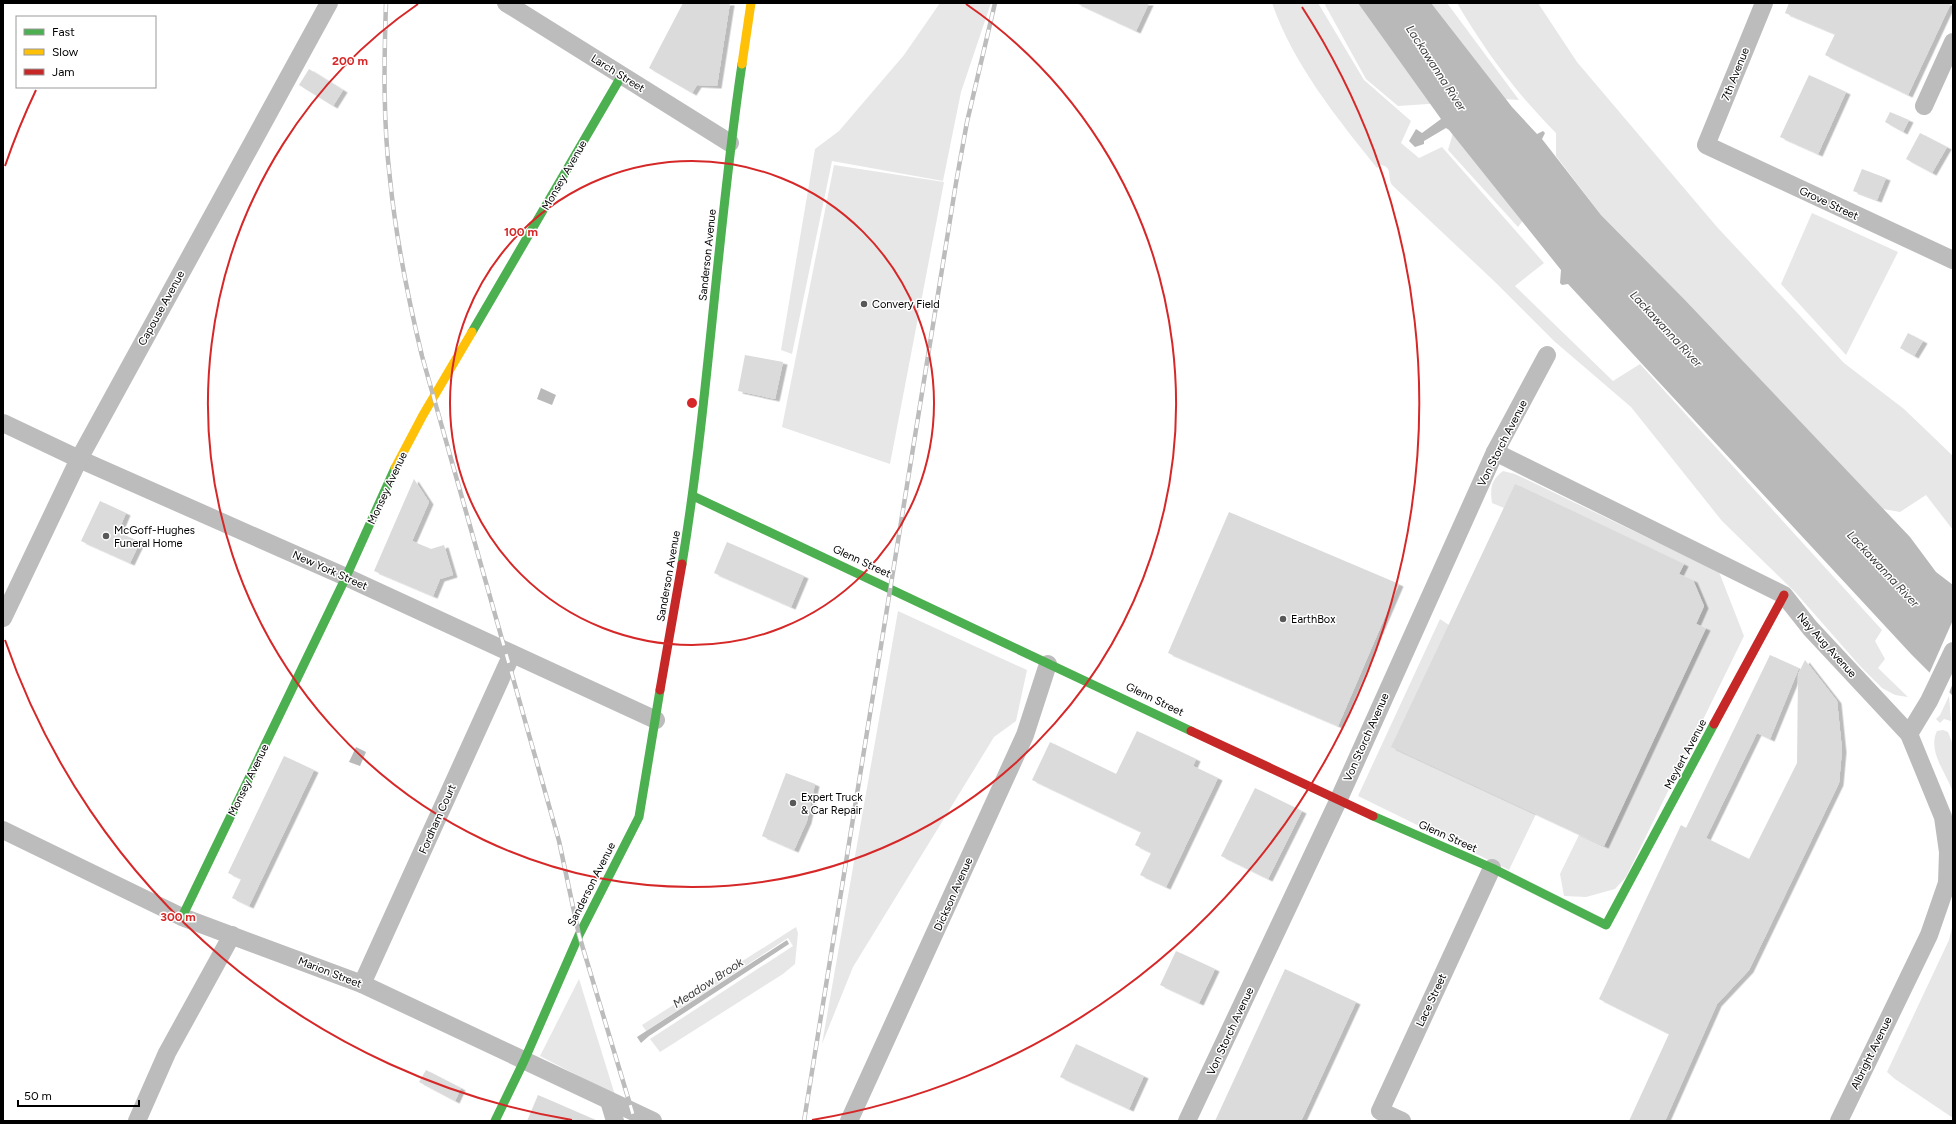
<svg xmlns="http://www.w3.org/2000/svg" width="1956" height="1124" font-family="Figtree,sans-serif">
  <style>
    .green { fill: #e7e7e7 }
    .water { fill: #b9b9b9 }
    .pier { fill: #fff }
    .building { fill: #dbdbdb; filter: url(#shadow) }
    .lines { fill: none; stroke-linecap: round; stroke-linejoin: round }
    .street { stroke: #bcbcbc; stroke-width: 18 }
    .fast { stroke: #4caf50; stroke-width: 9 }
    .slow { stroke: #ffc107; stroke-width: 9 }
    .jam { stroke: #c62828; stroke-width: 9 }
    .rail-casing { stroke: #bcbcbc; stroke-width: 4.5 }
    .rail { stroke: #fff; stroke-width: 3; stroke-dasharray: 9; stroke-linecap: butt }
    .ring { fill: none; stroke: #d62828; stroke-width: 2 }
    .poi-dot { fill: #595959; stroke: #fff; stroke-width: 1.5 }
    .labels { text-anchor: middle; stroke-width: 3; stroke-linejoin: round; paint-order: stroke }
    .street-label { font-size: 11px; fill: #000; stroke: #fff }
    .poi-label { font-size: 11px; fill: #000; stroke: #fff; text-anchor: start }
    .water-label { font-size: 12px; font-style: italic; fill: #3c3c3c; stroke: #fff }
    .centre { fill: #d62828; stroke: #fff; stroke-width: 2 }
    .ring-label { font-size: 12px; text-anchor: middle; font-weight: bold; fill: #d62828; stroke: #fff; stroke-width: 3; stroke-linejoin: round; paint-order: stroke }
  </style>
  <defs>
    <filter id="shadow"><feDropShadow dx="4.5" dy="2.5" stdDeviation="0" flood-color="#0004"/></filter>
  </defs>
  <rect width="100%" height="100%" fill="#fff"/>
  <g class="green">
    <path d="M 940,3 L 991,3 L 961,92 L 943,181 L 832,161 L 792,354 L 781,350 L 815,149 L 839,131 L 904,55 Z"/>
    <path d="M 1272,3 L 1318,3 L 1364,80 L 1411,121 L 1401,143 L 1419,158 L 1442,147 L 1544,263 L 1515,286 L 1613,381 L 1640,364 L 1882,630 L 1875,641 L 1885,659 L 1878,668 L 1908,697 L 1895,695 L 1882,688 L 1860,666 L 1796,593 L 1722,521 L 1631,407 L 1554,341 L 1494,281 L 1392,185 C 1387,177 1393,167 1381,165 L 1377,168 C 1337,118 1293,64 1272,3 Z"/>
    <path d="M 1324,3 L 1447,3 L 1519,100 L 1503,99 L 1398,106 L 1366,79 Z"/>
    <path d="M 1457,3 L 1538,3 L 1577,62 L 1717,227 L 1844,363 L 1904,409 L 1953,456 L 1953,530 L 1926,495 L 1900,512 L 1883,509 L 1685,300 L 1601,215 L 1556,156 L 1556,133 C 1517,94 1485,51 1457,3 Z"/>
    <path d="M 1453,133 L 1528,214 L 1518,227 L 1448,150 Z"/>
    <path d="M 834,165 L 944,182 L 890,464 L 782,427 Z"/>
    <path d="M 1812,213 L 1898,252 L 1846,355 L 1781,284 Z"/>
    <path d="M 1503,471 L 1515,474 L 1719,572 L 1744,636 L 1626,877 L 1615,889 L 1586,897 L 1564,896 L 1560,874 L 1579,835 L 1604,846 L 1706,628 L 1696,624 L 1704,606 L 1693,580 L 1679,574 L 1684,564 L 1515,485 L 1504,508 L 1492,503 C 1490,488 1491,480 1503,471 Z"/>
    <path d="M 898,611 L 1027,670 L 1016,721 L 994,737 L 853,967 L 822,1044 Z"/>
    <path d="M 1440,619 L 1449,625 L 1536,814 L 1509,870 L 1358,796 Z"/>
    <path d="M 1949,696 L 1951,721 L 1944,719 L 1940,723 L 1936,719 L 1940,715 Z"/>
    <path d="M 1943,730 L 1948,732 L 1953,745 L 1953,793 C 1947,773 1927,752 1937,731 Z"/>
    <path d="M 1953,924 L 1953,1118 L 1895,1079 L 1887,1072 L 1949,940 Z"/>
    <path d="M 796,927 L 798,933 L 795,964 L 783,974 L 660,1052 L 650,1039 L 793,946 L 788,938 L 646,1031 L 642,1025 Z"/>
    <path d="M 579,979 L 615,1095 L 540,1056 Z"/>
  </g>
  <g class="water">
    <path d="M 1358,3 L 1431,3 L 1512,107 L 1537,134 L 1543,131 L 1545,133 L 1542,139 L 1601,215 L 1685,300 L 1910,537 L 1936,572 L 1953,585 L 1953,696 L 1911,654 L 1568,284 L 1562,285 L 1560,283 L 1561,270 L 1449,130 L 1446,128 L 1424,141 L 1424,144 L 1415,147 L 1409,141 L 1416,129 L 1422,133 L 1441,119 Z"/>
    <path d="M 541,388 L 556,395 L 552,405 L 537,399 Z"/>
    <path d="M 356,747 L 366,752 L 360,766 L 349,762 Z"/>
    <path d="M 787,940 L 789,944 L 649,1036 L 641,1043 L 637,1037 Z"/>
  </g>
  <path class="pier" d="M 1953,620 L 1953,683 L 1949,693 L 1929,674 Z"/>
  <g class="building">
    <path d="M 683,3 L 730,3 L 717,86 L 697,85 L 692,93 L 649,68 Z"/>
    <path d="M 1076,3 L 1149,3 L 1136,31 Z"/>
    <path d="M 1789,3 L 1951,3 L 1908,95 L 1825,55 L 1835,34 L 1785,13 Z"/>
    <path d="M 309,69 L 343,90 L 333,106 L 299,85 Z"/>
    <path d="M 1809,75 L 1846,92 L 1818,154 L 1780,137 Z"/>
    <path d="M 1890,112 L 1909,120 L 1903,132 L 1885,122 Z"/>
    <path d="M 1920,133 L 1947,147 L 1932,173 L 1906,159 Z"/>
    <path d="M 1862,169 L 1886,178 L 1877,200 L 1853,191 Z"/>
    <path d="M 1908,333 L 1923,341 L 1914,356 L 1900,348 Z"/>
    <path d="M 745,355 L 783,362 L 775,399 L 738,391 Z"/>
    <path d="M 414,479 L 429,502 L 412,541 L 431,549 L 444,545 L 453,575 L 440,579 L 433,596 L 374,571 Z"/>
    <path d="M 1515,484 L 1684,564 L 1679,574 L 1693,580 L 1704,606 L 1696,624 L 1706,628 L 1604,846 L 1391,747 Z"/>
    <path d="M 100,501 L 126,513 L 118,532 L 140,542 L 130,563 L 81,541 Z"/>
    <path d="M 1229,512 L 1399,584 L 1338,726 L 1168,653 Z"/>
    <path d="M 727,542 L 804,576 L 791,607 L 714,573 Z"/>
    <path d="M 1770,655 L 1799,668 L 1770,739 L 1757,733 L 1706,838 L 1749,859 L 1797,763 L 1798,674 L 1805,660 L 1837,701 L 1842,750 L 1839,783 L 1749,970 L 1717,1004 L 1665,1121 L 1629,1121 L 1669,1034 L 1599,999 L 1681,825 L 1686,828 Z"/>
    <path d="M 1137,731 L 1196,759 L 1193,766 L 1218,778 L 1166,887 L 1140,875 L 1151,853 L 1135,845 L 1141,832 L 1032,780 L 1050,742 L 1116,774 Z"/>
    <path d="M 284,756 L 314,770 L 249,906 L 232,898 L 241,879 L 228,873 Z"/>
    <path d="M 786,773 L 815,784 L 807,821 L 794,850 L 762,836 Z"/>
    <path d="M 1255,788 L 1302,811 L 1268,879 L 1221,856 Z"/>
    <path d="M 1176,951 L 1215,969 L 1199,1003 L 1160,985 Z"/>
    <path d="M 1285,969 L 1356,1002 L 1301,1121 L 1215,1121 Z"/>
    <path d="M 1076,1044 L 1144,1076 L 1129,1109 L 1060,1077 Z"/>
    <path d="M 426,1070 L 461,1088 L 455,1101 L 419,1082 Z"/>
    <path d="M 538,1095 L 598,1121 L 527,1121 Z"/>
  </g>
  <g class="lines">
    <g class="street">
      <path d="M 506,3 L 730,143"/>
      <path d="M 1764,3 L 1706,145 L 1953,260"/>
      <path d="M 1924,106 L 1953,42"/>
      <path d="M 3,423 L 79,459 L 346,577 L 656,720"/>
      <path d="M 1495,452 L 1784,595 L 1810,628 L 1909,734 L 1943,817 L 1948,852 L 1947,883 L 1929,935 L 1839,1121"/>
      <path d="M 3,618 L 79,459 L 329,3"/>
      <path d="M 1909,734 L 1929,701 L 1953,651"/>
      <path d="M 3,830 L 182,917 L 362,984 L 653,1121"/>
      <path d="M 362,984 L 512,654"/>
      <path d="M 609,1101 L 615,1121"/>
      <path d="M 137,1121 L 167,1053 L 232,935"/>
      <path d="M 849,1121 L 1025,735 L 1048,664"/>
      <path d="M 1187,1121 L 1338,801 L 1495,452 L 1547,355"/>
      <path d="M 1402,1121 L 1380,1111 L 1492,868"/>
    </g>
    <g class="fast">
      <path d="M 472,332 L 622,75"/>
      <path d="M 693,496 L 1191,731"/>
      <path d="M 682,564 C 709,399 717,230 742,64"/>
      <path d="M 1373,816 L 1492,868 L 1606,925 L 1714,724"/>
      <path d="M 182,917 L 346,577 L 395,468"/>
      <path d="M 495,1121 L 524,1061 L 579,935 L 639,817 L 660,690"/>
    </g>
    <g class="slow">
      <path d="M 742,64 L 751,3"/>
      <path d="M 395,468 L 423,415 L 472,332"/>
    </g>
    <g class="jam">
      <path d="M 660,690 L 682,564"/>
      <path d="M 1714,724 L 1784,595"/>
      <path d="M 1191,731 L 1373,816"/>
    </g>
    <defs>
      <g id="rail">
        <path d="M 386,3 C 384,62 383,121 390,179 C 396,239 408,298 422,356 L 559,841 L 579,935 L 635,1121"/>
        <path d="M 804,1121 L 956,183 L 967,122 L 995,3"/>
      </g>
    </defs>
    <use href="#rail" class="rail-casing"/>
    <use href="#rail" class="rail"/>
  </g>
  <g class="ring">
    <circle cx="692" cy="403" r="242"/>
    <path d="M966 4A484 484 0 1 1 418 4"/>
    <path d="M572 1120A727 727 0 0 1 5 640M5 166A727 727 0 0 1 36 90M1302 7A727 727 0 0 1 812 1120"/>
  </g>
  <g class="poi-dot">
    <circle cx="864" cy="304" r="4"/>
    <circle cx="106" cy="536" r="4"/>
    <circle cx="1283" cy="619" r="4"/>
    <circle cx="793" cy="803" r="4"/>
  </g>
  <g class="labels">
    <g class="street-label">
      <text transform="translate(618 73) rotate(32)" y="4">Larch Street</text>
      <text transform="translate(1735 74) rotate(-68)" y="4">7th Avenue</text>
      <text transform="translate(564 175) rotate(-60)" y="4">Monsey Avenue</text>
      <text transform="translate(1829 203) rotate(25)" y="4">Grove Street</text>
      <text transform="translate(707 255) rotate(-84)" y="4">Sanderson Avenue</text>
      <text transform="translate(161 308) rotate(-61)" y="4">Capouse Avenue</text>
      <text transform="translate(1502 443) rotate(-63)" y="4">Von Storch Avenue</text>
      <text transform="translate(387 488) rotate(-65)" y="4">Monsey Avenue</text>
      <text transform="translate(862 561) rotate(25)" y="4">Glenn Street</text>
      <text transform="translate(330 570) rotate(24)" y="4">New York Street</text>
      <text transform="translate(668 576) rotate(-80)" y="4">Sanderson Avenue</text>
      <text transform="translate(1827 645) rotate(48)" y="4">Nay Aug Avenue</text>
      <text transform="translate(1155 699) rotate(26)" y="4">Glenn Street</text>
      <text transform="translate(1366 737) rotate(-66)" y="4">Von Storch Avenue</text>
      <text transform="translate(1685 754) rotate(-62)" y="4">Meylert Avenue</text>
      <text transform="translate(248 780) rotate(-64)" y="4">Monsey Avenue</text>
      <text transform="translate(437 819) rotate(-66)" y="4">Fordham Court</text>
      <text transform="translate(1448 836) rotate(24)" y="4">Glenn Street</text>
      <text transform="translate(591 884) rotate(-63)" y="4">Sanderson Avenue</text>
      <text transform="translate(953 894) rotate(-66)" y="4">Dickson Avenue</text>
      <text transform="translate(330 972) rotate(21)" y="4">Marion Street</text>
      <text transform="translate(1431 1000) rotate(-65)" y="4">Lace Street</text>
      <text transform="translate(1230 1031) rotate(-65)" y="4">Von Storch Avenue</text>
      <text transform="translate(1871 1053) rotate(-64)" y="4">Albright Avenue</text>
    </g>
    <g class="poi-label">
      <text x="872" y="308">Convery Field</text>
      <text x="114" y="534">McGoff-Hughes<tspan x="114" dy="13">Funeral Home</tspan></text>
      <text x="1291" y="623">EarthBox</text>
      <text x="801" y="801">Expert Truck<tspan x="801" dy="13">&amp; Car Repair</tspan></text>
    </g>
    <g class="water-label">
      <text transform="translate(1436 68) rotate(57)" y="4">Lackawanna River</text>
      <text transform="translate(1666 329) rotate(47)" y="4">Lackawanna River</text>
      <text transform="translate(1883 569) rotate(47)" y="4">Lackawanna River</text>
      <text transform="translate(708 983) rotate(-33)" y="4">Meadow Brook</text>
    </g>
  </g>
  <circle cx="692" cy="403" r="6" class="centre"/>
  <g class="ring-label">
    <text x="350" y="65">200 m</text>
    <text x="521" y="236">100 m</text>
    <text x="178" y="921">300 m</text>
  </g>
  <rect width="1956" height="1124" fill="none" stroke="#000000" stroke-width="8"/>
  <rect x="16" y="16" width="140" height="72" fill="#ffffff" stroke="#999999"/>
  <rect x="24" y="29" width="20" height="6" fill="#4caf50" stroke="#999999"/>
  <text x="52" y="36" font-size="12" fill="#000000">Fast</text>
  <rect x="24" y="49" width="20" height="6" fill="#ffc107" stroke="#999999"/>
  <text x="52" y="56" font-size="12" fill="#000000">Slow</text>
  <rect x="24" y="69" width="20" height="6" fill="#c62828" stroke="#999999"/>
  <text x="52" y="76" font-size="12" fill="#000000">Jam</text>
  <path d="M18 1100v6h121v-6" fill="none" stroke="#000000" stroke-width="2"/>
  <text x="24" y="1100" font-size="12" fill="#000000" stroke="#ffffff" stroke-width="3" paint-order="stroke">50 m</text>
</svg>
